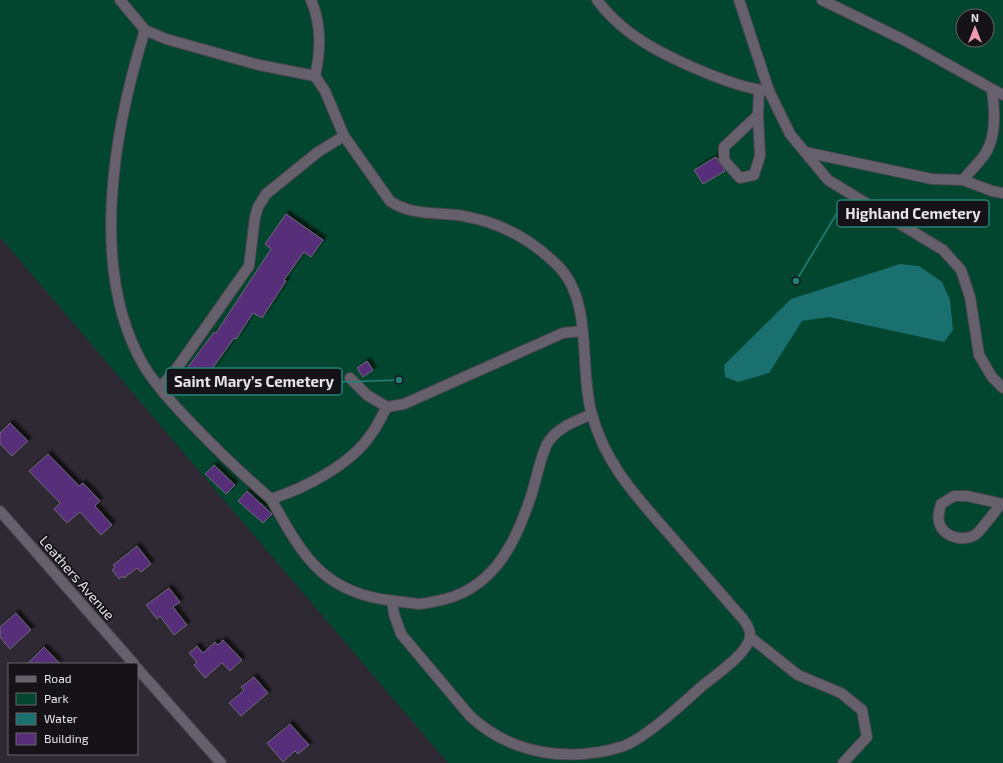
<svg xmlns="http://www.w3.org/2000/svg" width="1003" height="763" font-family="'Exo 2',sans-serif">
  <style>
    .green { fill: #034630; fill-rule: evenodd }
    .water { fill: #1a6f6f }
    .building { fill: #572d79; stroke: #6f6a75; filter: url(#shadow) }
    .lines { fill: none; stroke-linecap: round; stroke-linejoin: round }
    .minor-casing { stroke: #48444c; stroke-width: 12 }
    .minor { stroke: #65606b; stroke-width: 10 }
    .labels { text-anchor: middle; stroke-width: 3.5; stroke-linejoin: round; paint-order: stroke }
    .street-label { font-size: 14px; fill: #e6e3e9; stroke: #151317 }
    .leader { fill: none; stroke: #24817a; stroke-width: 1.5 }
    .callout-dot { fill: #24817a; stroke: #151317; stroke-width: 1.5 }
    .callout { fill: #151317; stroke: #24817a; stroke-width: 1.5 }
    .callout-label { font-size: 15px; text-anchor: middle; font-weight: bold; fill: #e6e3e9 }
  </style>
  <defs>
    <filter id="shadow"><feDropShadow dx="3.5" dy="-3.5" stdDeviation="1" flood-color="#0009"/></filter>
  </defs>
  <rect width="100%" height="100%" fill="#2e2933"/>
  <path class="green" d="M 0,0 L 1003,0 L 1003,763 L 448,763 L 0,237 ZM 963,16 L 987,16 L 987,40 L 963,40 Z"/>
  <path class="water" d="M 900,264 L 919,266 L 942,282 L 950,300 L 953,330 L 944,342 L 829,317 L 802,321 L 769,373 L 738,382 L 725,377 L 724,365 L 791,299 Z"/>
  <g class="building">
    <path d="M 716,157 L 725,171 L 703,184 L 694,170 Z"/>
    <path d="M 286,214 L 323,240 L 311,257 L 304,252 L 284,280 L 286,281 L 262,318 L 253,313 L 236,339 L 234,338 L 197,390 L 180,378 L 214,332 L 216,333 L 271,249 L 265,244 Z"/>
    <path d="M 367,361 L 373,370 L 363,377 L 357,368 Z"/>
    <path d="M 10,423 L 28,441 L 12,456 L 0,444 L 0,433 Z"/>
    <path d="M 48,454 L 79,486 L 83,483 L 100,501 L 95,506 L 112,525 L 101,535 L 80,512 L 67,523 L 54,509 L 60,503 L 29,471 Z"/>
    <path d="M 214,465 L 235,485 L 226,494 L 205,474 Z"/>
    <path d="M 247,491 L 272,514 L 263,523 L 238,501 Z"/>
    <path d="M 137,546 L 151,564 L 141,572 L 137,568 L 124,578 L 123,576 L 119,579 L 112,570 L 115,567 L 113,565 Z"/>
    <path d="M 169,588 L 180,602 L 173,607 L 187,625 L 174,635 L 160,616 L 157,619 L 146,605 Z"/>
    <path d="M 16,613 L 31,630 L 10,649 L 0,637 L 0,627 Z"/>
    <path d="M 223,640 L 242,660 L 230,671 L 222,663 L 205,678 L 194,665 L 197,662 L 189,653 L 197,646 L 203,653 L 215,642 L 218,645 Z"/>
    <path d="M 44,647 L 60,664 L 27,664 Z"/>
    <path d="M 254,677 L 268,693 L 241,716 L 229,703 L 244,690 L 241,687 Z"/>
    <path d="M 290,724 L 309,745 L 298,754 L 295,751 L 283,762 L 267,743 Z"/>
  </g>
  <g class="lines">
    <defs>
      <g id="minor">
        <path d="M 120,0 L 145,30 L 166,39 L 259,65 L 315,76 L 325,91 L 344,136 L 390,201 C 411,216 438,212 463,216 C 499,222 529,238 555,263 C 595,299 578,367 592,415 C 606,465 636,496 670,535 C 694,563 719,591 743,619 C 747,624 751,632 750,638 C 745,656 715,675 701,687 C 681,705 648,736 624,746 C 570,763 512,755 470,716 L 401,634 L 394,614 L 392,601"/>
        <path d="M 311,0 C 322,25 321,50 315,76"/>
        <path d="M 597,0 C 606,12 617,23 629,32 C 659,55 733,88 769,91"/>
        <path d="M 739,0 L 769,91 L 790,134 L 828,180 L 943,250 L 961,270 L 970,297 L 979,355 L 992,377 L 1003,388"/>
        <path d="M 822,0 L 904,40 L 1003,95"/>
        <path d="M 145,30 C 114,129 88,271 144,366 C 157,387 175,406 192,424 C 217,450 243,475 271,499 C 305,488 351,465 372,433 C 378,425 382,415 387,407 L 404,404 L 563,333 L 582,331"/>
        <path d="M 758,115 L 760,156 L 754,175 L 740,178 L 724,160 L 724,147 L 758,115 L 759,90"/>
        <path d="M 805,152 L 932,179 L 963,180 C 970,171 979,163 985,154 C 997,136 995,110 992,90"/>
        <path d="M 963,180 L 992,191 L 1003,193"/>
        <path d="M 350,378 L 367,395 L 387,407"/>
        <path d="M 160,388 L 177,368 L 249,266 L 255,217 L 258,207 L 266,194 L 318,152 L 344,136"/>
        <path d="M 271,499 C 303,556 323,594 395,601 C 403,602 411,603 419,604 C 425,604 431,602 437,601 C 491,591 514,547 530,499 C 536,482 539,461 547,444 C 556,428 576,421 592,414"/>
        <path d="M 1001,504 C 995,511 981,531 975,535 C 963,542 945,537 940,525 C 937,518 939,511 941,504 L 954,496 L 967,496 L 1003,504"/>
        <path d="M 0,511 L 134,664"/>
        <path d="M 750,637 L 798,675 L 841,693 L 862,710 L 867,737 L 843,763"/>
        <path d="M 137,668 L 221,763"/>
      </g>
    </defs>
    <use href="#minor" class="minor-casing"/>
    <use href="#minor" class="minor"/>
  </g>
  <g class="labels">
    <g class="street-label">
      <text transform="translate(77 578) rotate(49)" y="5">Leathers Avenue</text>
    </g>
  </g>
  <path class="leader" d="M796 281L837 213M399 380L342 382"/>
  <g class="callout-dot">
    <circle cx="796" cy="281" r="4"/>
    <circle cx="399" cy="380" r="4"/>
  </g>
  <g class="callout">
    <rect x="837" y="200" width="152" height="27" rx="4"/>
    <rect x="166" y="368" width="176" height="27" rx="4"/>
  </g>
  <g class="callout-label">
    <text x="913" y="219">Highland Cemetery</text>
    <text x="254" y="387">Saint Mary’s Cemetery</text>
  </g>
  <rect x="8" y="663" width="130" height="92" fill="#151317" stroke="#69666b"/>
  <rect x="16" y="676" width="20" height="6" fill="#65606b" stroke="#69666b"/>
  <text x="44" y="683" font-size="12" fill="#e6e3e9">Road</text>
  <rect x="16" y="693" width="20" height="12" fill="#034630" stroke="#69666b"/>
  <text x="44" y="703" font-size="12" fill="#e6e3e9">Park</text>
  <rect x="16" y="713" width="20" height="12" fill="#1a6f6f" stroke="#69666b"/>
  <text x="44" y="723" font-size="12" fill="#e6e3e9">Water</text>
  <rect x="16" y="733" width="20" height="12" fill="#572d79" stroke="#69666b"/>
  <text x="44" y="743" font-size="12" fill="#e6e3e9">Building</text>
  <g transform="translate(975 28)"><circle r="19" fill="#151317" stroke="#69666b"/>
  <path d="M0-3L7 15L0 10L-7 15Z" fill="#f19ab2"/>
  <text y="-6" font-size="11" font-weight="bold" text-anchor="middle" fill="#e6e3e9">N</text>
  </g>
</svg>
